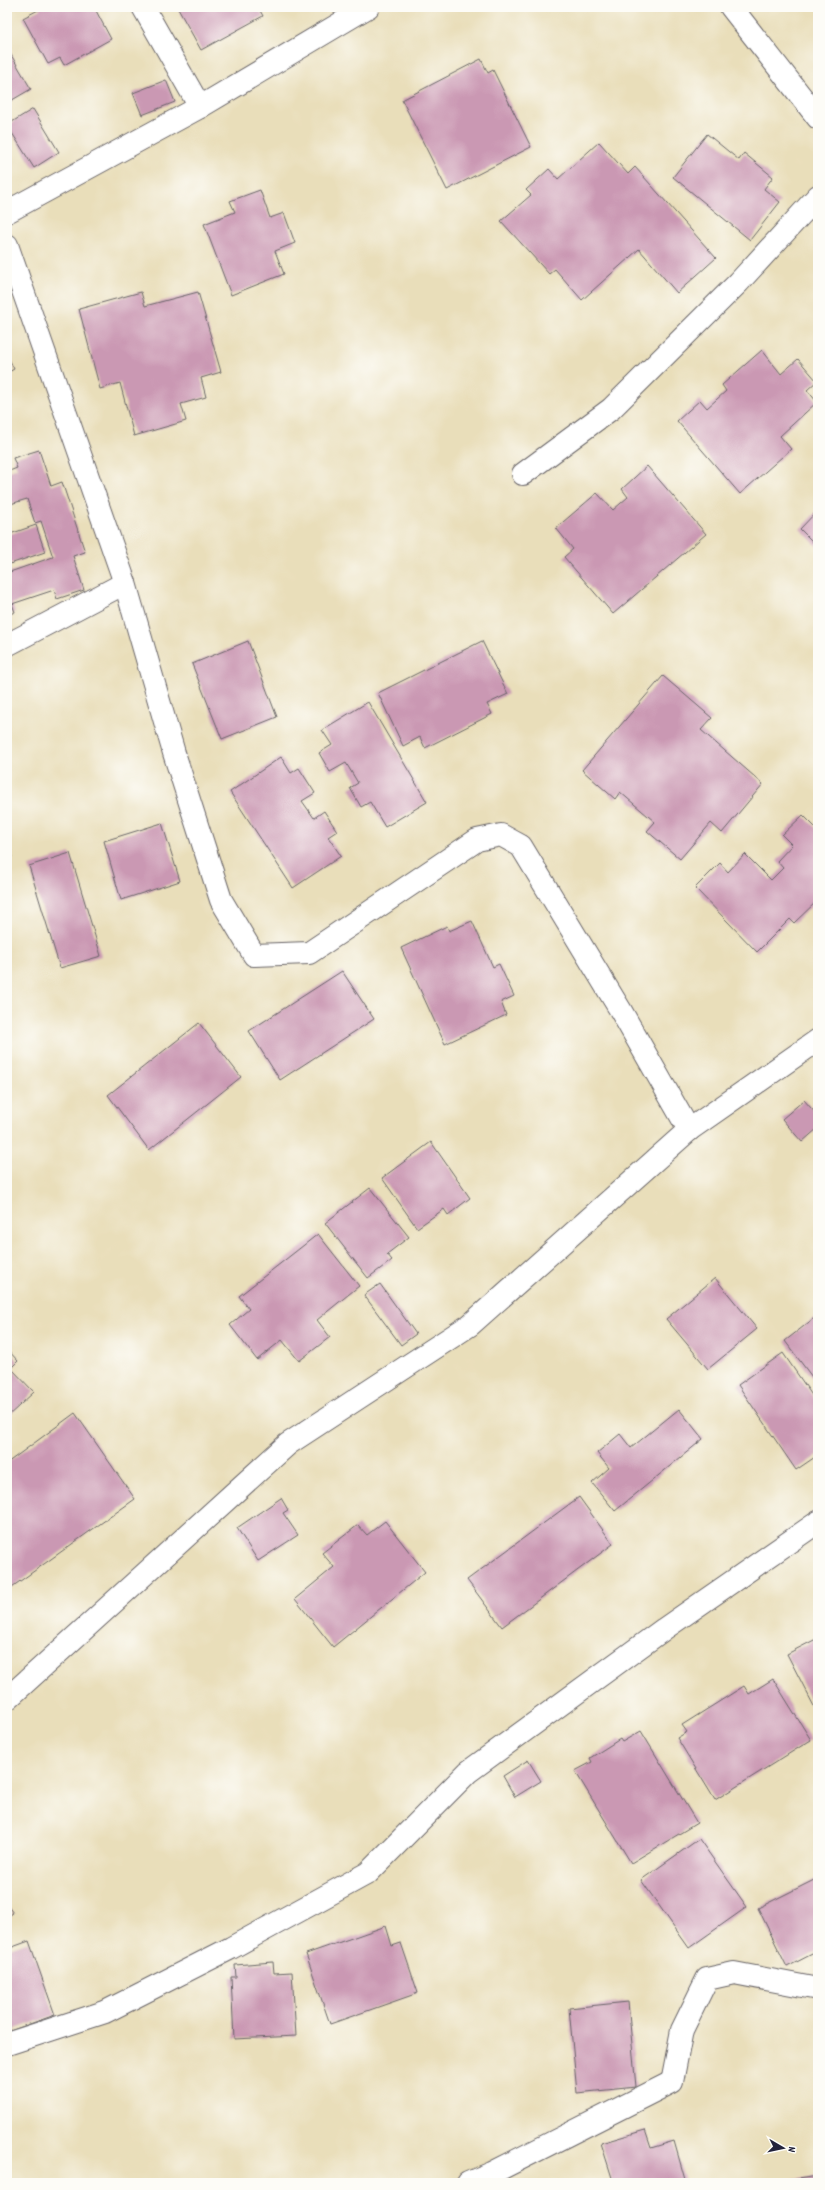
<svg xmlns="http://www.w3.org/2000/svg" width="825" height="2190" font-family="Dekko,sans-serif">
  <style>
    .building { fill: #ca98b3 }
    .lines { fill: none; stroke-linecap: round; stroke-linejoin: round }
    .minor-casing { stroke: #686467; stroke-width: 24 }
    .minor { stroke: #fff; stroke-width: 22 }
  </style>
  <rect width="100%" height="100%" fill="#fdfcf7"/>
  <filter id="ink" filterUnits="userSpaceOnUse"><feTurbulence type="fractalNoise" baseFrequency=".025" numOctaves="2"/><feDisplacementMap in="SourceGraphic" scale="8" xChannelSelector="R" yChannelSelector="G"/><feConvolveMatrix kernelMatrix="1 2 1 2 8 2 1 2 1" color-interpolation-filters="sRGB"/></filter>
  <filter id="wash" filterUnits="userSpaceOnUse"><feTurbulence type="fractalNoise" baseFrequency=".012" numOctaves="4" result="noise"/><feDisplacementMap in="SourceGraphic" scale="16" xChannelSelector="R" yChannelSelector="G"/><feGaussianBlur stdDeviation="0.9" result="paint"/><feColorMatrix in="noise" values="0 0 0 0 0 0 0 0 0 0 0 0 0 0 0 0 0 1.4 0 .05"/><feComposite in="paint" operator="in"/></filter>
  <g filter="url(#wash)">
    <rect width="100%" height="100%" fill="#e9deba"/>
    <g id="blocks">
      <g class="building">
        <path d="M 39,7 L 94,7 L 111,39 L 64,65 L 60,58 L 48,64 L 23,18 L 40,9 Z"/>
        <path d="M 177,7 L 258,7 L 263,16 L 201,50 Z"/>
        <path d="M 7,48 L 31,89 L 7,103 Z"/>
        <path d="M 481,59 L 488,73 L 493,70 L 531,147 L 447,190 L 402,100 Z"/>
        <path d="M 166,80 L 175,102 L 142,115 L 133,93 Z"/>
        <path d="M 33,109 L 59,152 L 34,168 L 7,125 Z"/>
        <path d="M 707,134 L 739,160 L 744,153 L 773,177 L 764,189 L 780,202 L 750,240 L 673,177 Z"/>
        <path d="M 599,142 L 628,174 L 635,167 L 716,258 L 677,293 L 639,249 L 582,300 L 555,269 L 549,274 L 501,221 L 531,195 L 526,190 L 549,169 L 558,179 Z"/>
        <path d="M 260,190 L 270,218 L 284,213 L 295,243 L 275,251 L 284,274 L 231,295 L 204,224 L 235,212 L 230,201 Z"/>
        <path d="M 141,292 L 145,306 L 198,292 L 221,372 L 201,378 L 206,397 L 181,404 L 186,421 L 134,436 L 120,383 L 100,389 L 79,309 Z"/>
        <path d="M 762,350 L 781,374 L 798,359 L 817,381 L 807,390 L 817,402 L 780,436 L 791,449 L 740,494 L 677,421 L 700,400 L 707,408 L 726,391 L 722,385 Z"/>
        <path d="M 7,355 L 14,369 L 7,373 Z"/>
        <path d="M 39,450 L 51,486 L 62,482 L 85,552 L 73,556 L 84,590 L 57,599 L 54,590 L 12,604 L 15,612 L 7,615 L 7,573 L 53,557 L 41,521 L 35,523 L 27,499 L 7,505 L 7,472 L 17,468 L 13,458 Z"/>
        <path d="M 647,466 L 706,534 L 613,614 L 564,557 L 573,549 L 556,528 L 597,493 L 613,510 L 628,497 L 622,489 Z"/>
        <path d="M 818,510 L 818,547 L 800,529 Z"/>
        <path d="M 36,525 L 45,552 L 7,565 L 7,535 Z"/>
        <path d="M 248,641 L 277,717 L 222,739 L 192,664 Z"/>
        <path d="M 482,641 L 508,694 L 487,704 L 492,714 L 425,748 L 420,737 L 403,746 L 378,693 Z"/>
        <path d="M 663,676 L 712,718 L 701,730 L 763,784 L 722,833 L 711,823 L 680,859 L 647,831 L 655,822 L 620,792 L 615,799 L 582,770 Z"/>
        <path d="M 368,702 L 427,802 L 385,827 L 370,802 L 361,807 L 350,788 L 358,783 L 346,763 L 330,772 L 319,753 L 332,745 L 322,730 Z"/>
        <path d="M 281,757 L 291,773 L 299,768 L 315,793 L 302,801 L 314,818 L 324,811 L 337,831 L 328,837 L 341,856 L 293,888 L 230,792 Z"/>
        <path d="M 803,815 L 818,830 L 818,900 L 794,923 L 790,919 L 757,952 L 695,888 L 720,863 L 728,872 L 745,854 L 771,880 L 783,868 L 777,861 L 792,845 L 782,835 Z"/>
        <path d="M 162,823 L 180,881 L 121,900 L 104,841 Z"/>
        <path d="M 7,843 L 12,857 L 7,859 Z"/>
        <path d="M 70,853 L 101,956 L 60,968 L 29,866 Z"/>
        <path d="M 472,921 L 493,967 L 499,964 L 514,996 L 501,1002 L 506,1015 L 445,1044 L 401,948 L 447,926 L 449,931 Z"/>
        <path d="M 342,971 L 374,1019 L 280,1080 L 249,1031 Z"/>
        <path d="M 199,1023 L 241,1077 L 149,1150 L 108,1095 Z"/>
        <path d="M 804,1100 L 818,1116 L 818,1128 L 802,1142 L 782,1119 Z"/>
        <path d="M 431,1142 L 470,1198 L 448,1215 L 444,1209 L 417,1228 L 382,1178 Z"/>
        <path d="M 370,1188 L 409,1237 L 387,1254 L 392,1260 L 368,1278 L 325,1223 Z"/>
        <path d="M 318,1234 L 359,1286 L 317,1320 L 330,1337 L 299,1361 L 282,1340 L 257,1360 L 230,1325 L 249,1309 L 239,1296 Z"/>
        <path d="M 715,1278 L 757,1329 L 708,1369 L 666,1319 Z"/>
        <path d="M 380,1284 L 416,1334 L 401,1345 L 364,1295 Z"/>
        <path d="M 818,1315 L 818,1385 L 785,1341 Z"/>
        <path d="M 7,1349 L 18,1361 L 11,1368 L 34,1392 L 7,1417 Z"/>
        <path d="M 783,1353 L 818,1404 L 818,1455 L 796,1470 L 738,1385 Z"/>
        <path d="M 679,1409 L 703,1439 L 615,1511 L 592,1483 L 609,1468 L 597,1453 L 620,1434 L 631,1448 Z"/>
        <path d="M 75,1413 L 135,1499 L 9,1589 L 7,1586 L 7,1463 Z"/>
        <path d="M 579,1497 L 613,1544 L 502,1627 L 467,1580 Z"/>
        <path d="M 281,1498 L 288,1510 L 283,1513 L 298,1535 L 258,1561 L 237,1528 Z"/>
        <path d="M 385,1521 L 425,1572 L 333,1647 L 295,1599 L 334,1567 L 322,1553 L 358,1525 L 367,1535 Z"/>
        <path d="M 818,1638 L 818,1714 L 787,1654 Z"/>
        <path d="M 773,1679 L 811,1740 L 715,1800 L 677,1738 L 687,1732 L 682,1725 L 744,1686 L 749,1694 Z"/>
        <path d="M 641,1731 L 697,1823 L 631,1863 L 575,1771 L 592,1762 L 590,1758 L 620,1739 L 622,1742 Z"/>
        <path d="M 528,1760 L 541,1781 L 515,1797 L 503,1776 Z"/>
        <path d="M 699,1839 L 747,1907 L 689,1948 L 641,1880 Z"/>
        <path d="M 818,1878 L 818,1951 L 787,1967 L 758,1908 Z"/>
        <path d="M 7,1905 L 13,1913 L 7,1917 Z"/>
        <path d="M 386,1926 L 392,1946 L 401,1943 L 418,1993 L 330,2024 L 306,1954 Z"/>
        <path d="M 29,1941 L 55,2015 L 7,2032 L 7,1949 Z"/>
        <path d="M 273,1962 L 274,1973 L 292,1972 L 296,2036 L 234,2039 L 231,1977 L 236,1977 L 235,1965 Z"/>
        <path d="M 628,2002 L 636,2087 L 577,2093 L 569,2008 Z"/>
        <path d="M 645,2130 L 651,2148 L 674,2141 L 686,2183 L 608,2183 L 613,2181 L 601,2143 Z"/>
        <path d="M 818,2176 L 818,2183 L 779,2183 L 779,2182 Z"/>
      </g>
    </g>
  </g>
  <g filter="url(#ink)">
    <use href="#blocks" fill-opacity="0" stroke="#686467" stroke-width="1"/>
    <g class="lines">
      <defs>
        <g id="minor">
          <path d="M 143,7 L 200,107"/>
          <path d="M 731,7 L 818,118"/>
          <path d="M 7,212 L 200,107 L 368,7"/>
          <path d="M 7,245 L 125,583 L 174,753 L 221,900 L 254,955 L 309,953 L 477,840 L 501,835 L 521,846 L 621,1011 L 689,1130"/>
          <path d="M 523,474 L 611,409 L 739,282 L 818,196"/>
          <path d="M 7,645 L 125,583"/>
          <path d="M 7,1699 L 288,1444 L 470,1325 L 689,1130 L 818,1040"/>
          <path d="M 7,2044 L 105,2012 L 231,1948 L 368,1873 L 468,1772 L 664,1629 L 818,1522"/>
          <path d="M 468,2183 L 492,2173 L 672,2082 L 682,2030 L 707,1979 L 734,1973 L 818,1989"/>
        </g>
      </defs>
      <use href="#minor" class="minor-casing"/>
      <use href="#minor" class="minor"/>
    </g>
  </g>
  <rect width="825" height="2190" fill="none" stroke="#fdfcf7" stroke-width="24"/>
  <g transform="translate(783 2148) rotate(99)" stroke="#fdfcf7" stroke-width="3" paint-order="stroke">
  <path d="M0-3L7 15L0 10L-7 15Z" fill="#22223b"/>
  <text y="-6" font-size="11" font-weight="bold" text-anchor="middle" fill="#22223b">N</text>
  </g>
</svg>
